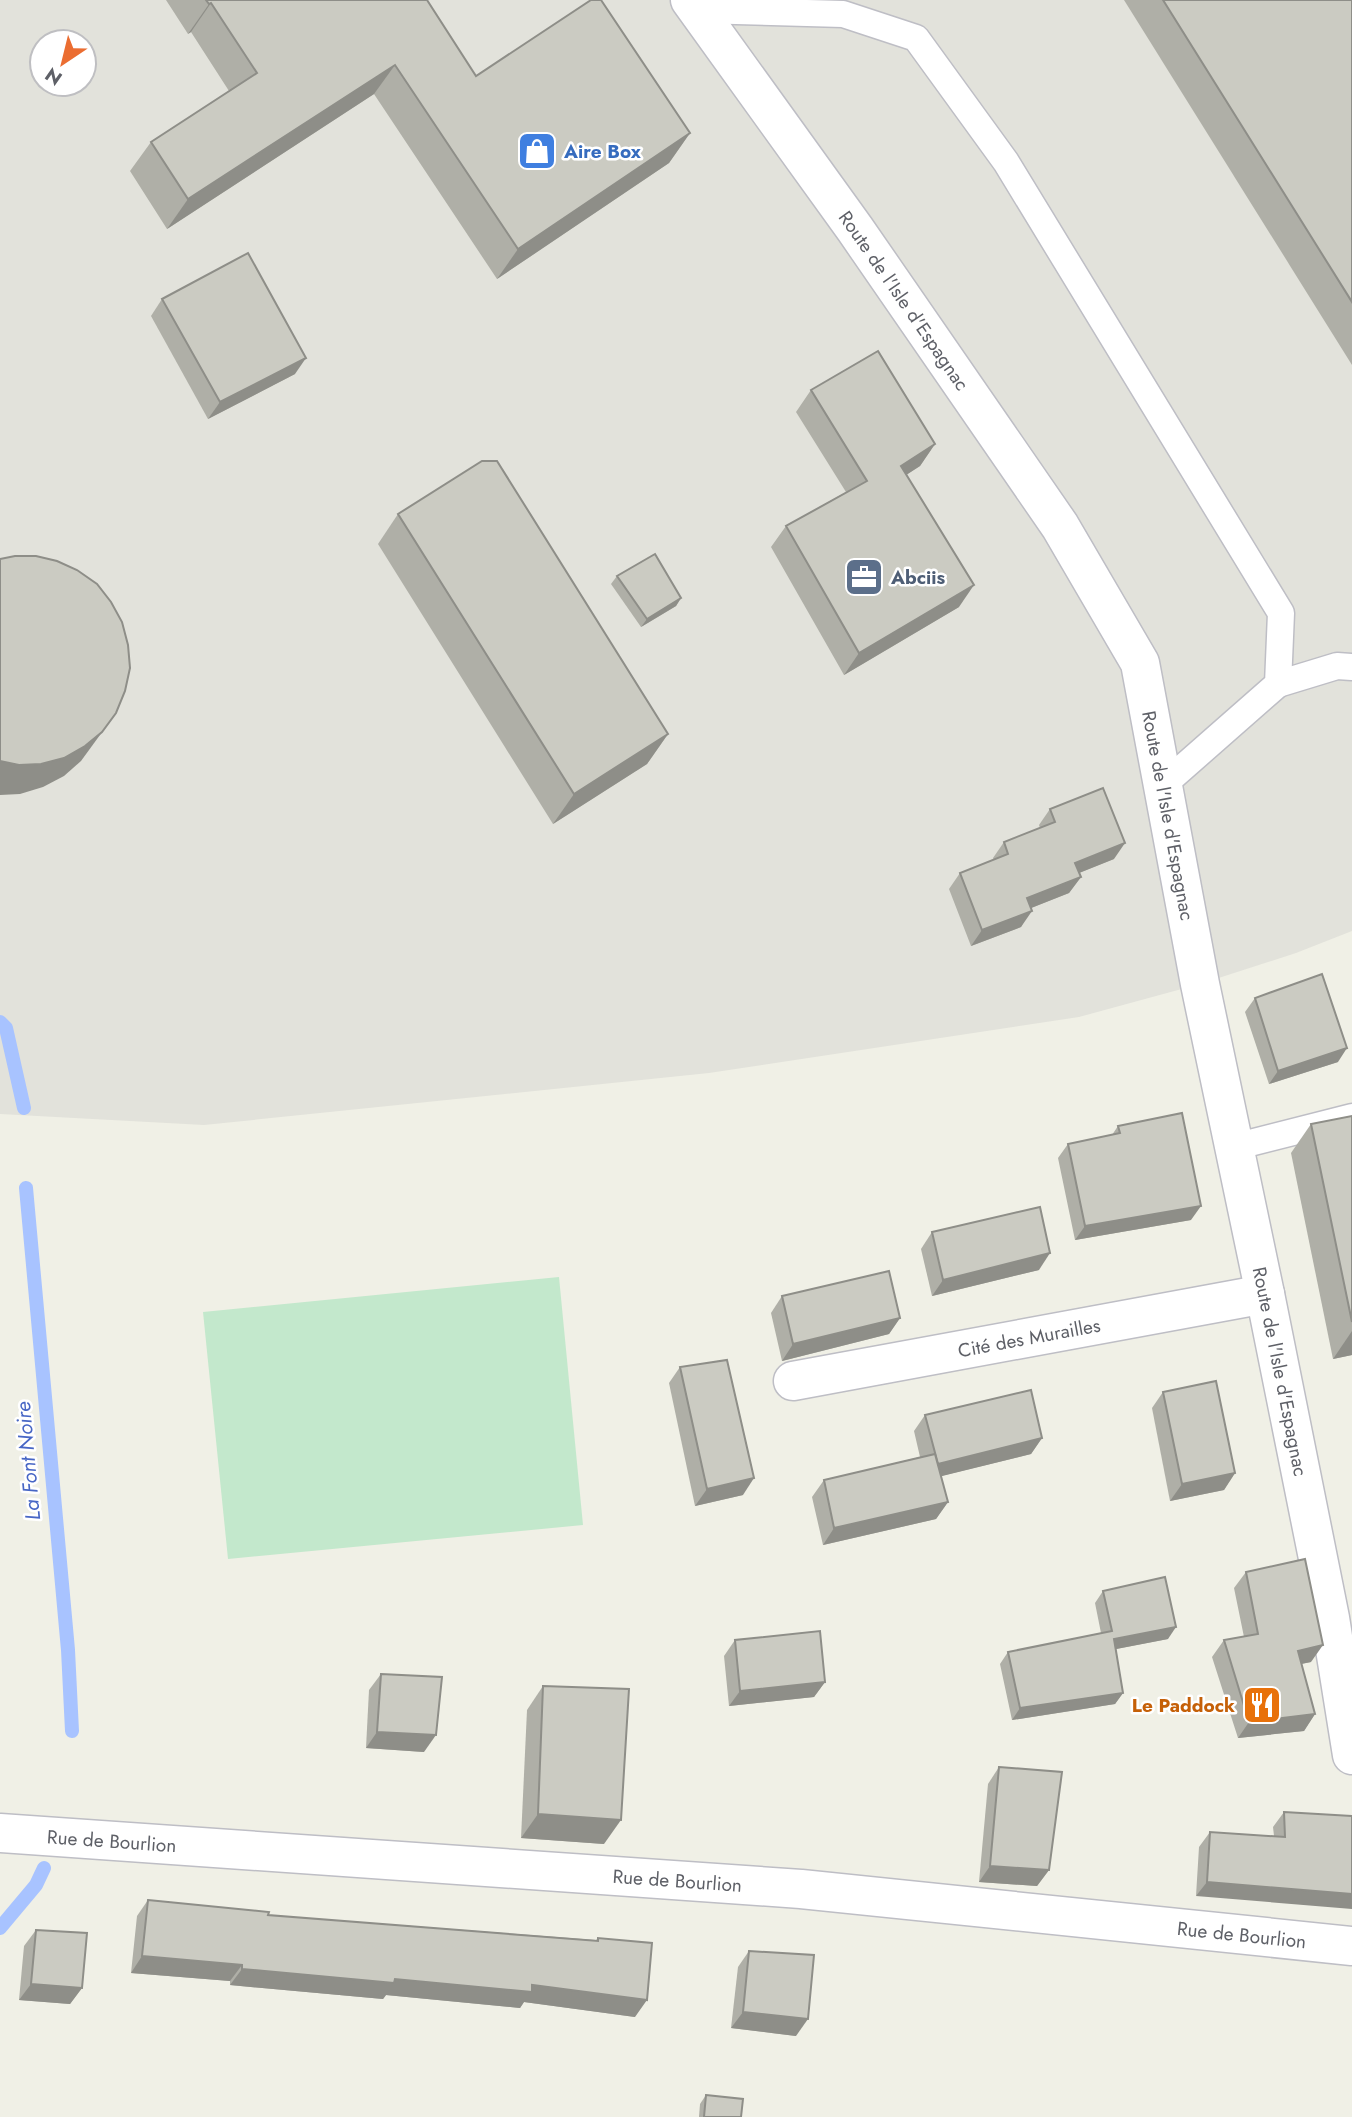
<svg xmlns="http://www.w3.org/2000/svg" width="1352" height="2117" font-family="Jost,sans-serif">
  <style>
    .industrial { fill: #e2e2db; fill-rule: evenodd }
    .green { fill: #c3e8cc }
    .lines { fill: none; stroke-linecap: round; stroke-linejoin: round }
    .stream { stroke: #a8c3ff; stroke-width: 14 }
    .service-casing { stroke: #bebec5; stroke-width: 29 }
    .minor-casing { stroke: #bebec5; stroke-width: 41 }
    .tertiary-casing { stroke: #bebec5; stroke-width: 41 }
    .service { stroke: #fff; stroke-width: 26 }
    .minor { stroke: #fff; stroke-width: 38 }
    .tertiary { stroke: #fff; stroke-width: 38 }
    .wall { fill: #afafa7 }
    .shaded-wall { fill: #8e8e88 }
    .building { fill: #cbcbc2; stroke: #8e8e88; stroke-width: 2 }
    .labels { text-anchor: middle; stroke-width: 5; stroke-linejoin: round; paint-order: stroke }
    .shop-label { font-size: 19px; font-weight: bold; fill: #366cbe; stroke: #fff; text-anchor: start }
    .street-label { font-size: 19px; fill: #5e6067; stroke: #fff }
    .service-label { font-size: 19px; font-weight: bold; fill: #4e5e75; stroke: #fff; text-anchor: start }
    .food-label { font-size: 19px; font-weight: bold; fill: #c56008; stroke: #fff; text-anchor: end }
    .water-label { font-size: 21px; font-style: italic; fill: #4766c5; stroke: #fff }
  </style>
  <rect width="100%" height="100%" fill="#f0f0e6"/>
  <path class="industrial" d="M 0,0 L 1352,0 L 1352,931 L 1296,953 L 1200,984 L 1079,1017 L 709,1073 L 204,1125 L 0,1114 ZM 42,42 L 84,42 L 84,84 L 42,84 Z"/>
  <path class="green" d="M 559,1277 L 583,1525 L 228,1559 L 203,1312 Z"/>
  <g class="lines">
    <g class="stream">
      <path d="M 0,1022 L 6,1028 L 24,1108"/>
      <path d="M 26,1188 L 68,1650 L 72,1731"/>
      <path d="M 0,1928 L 36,1885 L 44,1868"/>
    </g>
    <defs>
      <g id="service">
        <path d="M 698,10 L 843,14 L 916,38 L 1006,162 L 1281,613 L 1278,684 L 1163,785"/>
        <path d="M 1278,684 L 1337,666 L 1352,667"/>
        <path d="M 1234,1147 L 1352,1117"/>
      </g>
      <g id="minor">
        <path id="s1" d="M 793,1381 L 1265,1294"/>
        <path id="s2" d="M 0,1833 L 801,1889 L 1352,1946"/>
      </g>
      <g id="tertiary">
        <path id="s3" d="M 690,0 L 855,229 L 1060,526 L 1140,663 L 1200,984 L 1265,1294 L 1330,1618 L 1352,1755"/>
      </g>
    </defs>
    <use href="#service" class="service-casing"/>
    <use href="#minor" class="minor-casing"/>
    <use href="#tertiary" class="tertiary-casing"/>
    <use href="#service" class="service"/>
    <use href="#minor" class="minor"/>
    <use href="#tertiary" class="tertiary"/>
  </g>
  <g class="wall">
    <path d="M 166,0 L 427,0 L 476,76 L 690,133 L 669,163 L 497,279 L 374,94 L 167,229 L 130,171 L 151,142 L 229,91 L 191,32 L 188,34 Z"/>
    <path d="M 1124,0 L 1352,0 L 1352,365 Z"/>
    <path d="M 162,299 L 295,374 L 208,419 L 151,316 Z"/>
    <path d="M 811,390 L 935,444 L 920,466 L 906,475 L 959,607 L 844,675 L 771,547 L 786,526 L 846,492 L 796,412 Z"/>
    <path d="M 398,514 L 668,734 L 647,764 L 553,824 L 378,544 Z"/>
    <path d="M 617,576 L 681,598 L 676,606 L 641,627 L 611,584 Z"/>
    <path d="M 1050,809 L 1114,859 L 1079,873 L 1081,877 L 1069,893 L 1031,908 L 1021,927 L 971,946 L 949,889 L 960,873 L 994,860 L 993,858 L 1004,842 L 1040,828 L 1039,825 Z"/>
    <path d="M 1255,998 L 1338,1062 L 1269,1084 L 1245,1012 Z"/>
    <path d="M 1352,1116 L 1352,1355 L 1333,1359 L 1291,1153 L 1311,1124 Z"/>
    <path d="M 1118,1126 L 1191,1220 L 1075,1240 L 1058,1158 L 1068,1144 L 1112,1135 Z"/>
    <path d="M 932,1232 L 1039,1270 L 932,1296 L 921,1249 Z"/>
    <path d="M 782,1296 L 900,1318 L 889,1334 L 782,1361 L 771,1313 Z"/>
    <path d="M 680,1367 L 743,1495 L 695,1506 L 669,1383 Z"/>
    <path d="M 1163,1392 L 1235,1473 L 1224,1490 L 1170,1501 L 1152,1408 Z"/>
    <path d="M 925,1415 L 1042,1438 L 1031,1454 L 941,1476 L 948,1502 L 936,1519 L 823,1545 L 812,1497 L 824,1480 L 920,1457 L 914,1431 Z"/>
    <path d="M 1246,1572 L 1311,1662 L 1301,1664 L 1315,1714 L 1304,1731 L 1238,1738 L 1212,1657 L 1224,1640 L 1244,1637 L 1234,1588 Z"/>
    <path d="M 1103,1591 L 1168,1639 L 1116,1649 L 1123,1693 L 1115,1704 L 1012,1720 L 1000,1664 L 1008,1652 L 1101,1633 L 1095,1603 Z"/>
    <path d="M 735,1640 L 825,1682 L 814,1697 L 729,1706 L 724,1656 Z"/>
    <path d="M 381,1674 L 424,1752 L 366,1748 L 369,1690 Z"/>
    <path d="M 543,1686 L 604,1844 L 521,1838 L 527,1710 Z"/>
    <path d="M 999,1767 L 1049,1870 L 1037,1886 L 979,1882 L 988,1784 Z"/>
    <path d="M 1284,1812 L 1352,1816 L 1196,1896 L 1199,1847 L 1210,1832 L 1274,1836 L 1273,1827 Z"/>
    <path d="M 148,1900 L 268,1915 L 596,1940 L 598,1938 L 635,2017 L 524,2002 L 520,2008 L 386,1995 L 383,1999 L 230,1985 L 230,1981 L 131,1973 L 137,1916 Z"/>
    <path d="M 36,1930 L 82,1988 L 70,2004 L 19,2000 L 24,1946 Z"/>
    <path d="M 749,1951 L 796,2036 L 731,2028 L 738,1967 Z"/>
    <path d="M 706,2095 L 741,2117 L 699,2117 L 700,2104 Z"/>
  </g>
  <g class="shaded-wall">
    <path d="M 211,3 L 191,32 L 188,34 L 209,4 Z"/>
    <path d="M 395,65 L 374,94 L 167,229 L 188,199 Z"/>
    <path d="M 690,133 L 669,163 L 497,279 L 518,249 Z"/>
    <path d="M 306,358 L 295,374 L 208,419 L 220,402 Z"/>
    <path d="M 935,444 L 920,466 L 886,488 L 901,466 Z"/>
    <path d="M 974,585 L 959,607 L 844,675 L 859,653 Z"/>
    <path d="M 681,598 L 676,606 L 641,627 L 647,619 Z"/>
    <path d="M 116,713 L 81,761 L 64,776 L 43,787 L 20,794 L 0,795 L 0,761 Z"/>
    <path d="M 668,734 L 647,764 L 553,824 L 574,794 Z"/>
    <path d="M 1125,843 L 1114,859 L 1064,879 L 1075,863 Z"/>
    <path d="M 1081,877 L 1069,893 L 1016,914 L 1027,898 Z"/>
    <path d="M 1032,911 L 1021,927 L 971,946 L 982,930 Z"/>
    <path d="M 1347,1048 L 1338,1062 L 1269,1084 L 1278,1071 Z"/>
    <path d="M 1201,1206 L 1191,1220 L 1075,1240 L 1085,1226 Z"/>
    <path d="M 1050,1253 L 1039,1270 L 932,1296 L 943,1280 Z"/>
    <path d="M 900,1318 L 889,1334 L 782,1361 L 793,1344 Z"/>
    <path d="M 1352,1331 L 1352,1355 L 1333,1359 Z"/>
    <path d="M 1042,1438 L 1031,1454 L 926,1480 L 938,1464 Z"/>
    <path d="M 1235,1473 L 1224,1490 L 1170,1501 L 1182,1484 Z"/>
    <path d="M 754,1478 L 743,1495 L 695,1506 L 707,1489 Z"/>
    <path d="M 948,1502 L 936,1519 L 823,1545 L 834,1528 Z"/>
    <path d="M 1176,1627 L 1168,1639 L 1106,1651 L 1114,1639 Z"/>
    <path d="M 1323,1645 L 1311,1662 L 1286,1667 L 1298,1651 Z"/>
    <path d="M 825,1682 L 814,1697 L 729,1706 L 740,1691 Z"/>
    <path d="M 1123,1693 L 1115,1704 L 1012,1720 L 1020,1708 Z"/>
    <path d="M 1315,1714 L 1304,1731 L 1238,1738 L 1249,1722 Z"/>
    <path d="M 377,1732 L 436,1735 L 424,1752 L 366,1748 Z"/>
    <path d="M 538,1814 L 621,1820 L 604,1844 L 521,1838 Z"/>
    <path d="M 990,1866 L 1049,1870 L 1037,1886 L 979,1882 Z"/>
    <path d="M 1207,1882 L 1352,1894 L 1352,1909 L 1196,1896 Z"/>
    <path d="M 142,1956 L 242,1965 L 230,1981 L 131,1973 Z"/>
    <path d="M 242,1969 L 395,1979 L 532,1985 L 647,2000 L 635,2017 L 524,2002 L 520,2008 L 386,1995 L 383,1999 L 230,1985 Z"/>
    <path d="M 31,1984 L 82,1988 L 70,2004 L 19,2000 Z"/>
    <path d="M 743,2012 L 808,2019 L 796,2036 L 731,2028 Z"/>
  </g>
  <g class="building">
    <path d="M 206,0 L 427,0 L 476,76 L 591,0 L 601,0 L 690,133 L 518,249 L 395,65 L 188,199 L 151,142 L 257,73 L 211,3 L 209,4 Z"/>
    <path d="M 1163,0 L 1352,0 L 1352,302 Z"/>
    <path d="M 248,253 L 306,358 L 220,402 L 162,299 Z"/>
    <path d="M 878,351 L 935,444 L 901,466 L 974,585 L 859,653 L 786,526 L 867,481 L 811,390 Z"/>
    <path d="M 482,461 L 497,461 L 668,734 L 574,794 L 398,514 Z"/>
    <path d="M 655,554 L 681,598 L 647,619 L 617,576 Z"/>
    <path d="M 15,556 L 36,556 L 57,561 L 77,570 L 97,584 L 111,602 L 122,622 L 128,645 L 130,668 L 125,691 L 116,713 L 102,732 L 85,746 L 64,758 L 41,764 L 19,765 L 0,761 L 0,559 Z"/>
    <path d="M 1103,788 L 1125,843 L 1075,863 L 1081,877 L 1027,898 L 1032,911 L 982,930 L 960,873 L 1008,854 L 1004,842 L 1055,822 L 1050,809 Z"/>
    <path d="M 1322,974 L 1347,1048 L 1278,1071 L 1255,998 Z"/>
    <path d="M 1182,1113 L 1201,1206 L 1085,1226 L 1068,1144 L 1120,1133 L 1118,1126 Z"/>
    <path d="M 1352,1116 L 1352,1322 L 1311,1124 Z"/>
    <path d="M 1040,1207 L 1050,1253 L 943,1280 L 932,1232 Z"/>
    <path d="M 889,1271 L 900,1318 L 793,1344 L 782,1296 Z"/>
    <path d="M 727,1360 L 754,1478 L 707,1489 L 680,1367 Z"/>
    <path d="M 1216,1381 L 1235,1473 L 1182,1484 L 1163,1392 Z"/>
    <path d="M 1031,1390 L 1042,1438 L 938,1464 L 925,1415 Z"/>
    <path d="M 935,1454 L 948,1502 L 834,1528 L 824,1480 Z"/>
    <path d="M 1305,1559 L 1323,1645 L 1298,1651 L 1315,1714 L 1249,1722 L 1224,1640 L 1258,1634 L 1246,1572 Z"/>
    <path d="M 1165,1577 L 1176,1627 L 1114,1639 L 1123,1693 L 1020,1708 L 1008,1652 L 1112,1631 L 1103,1591 Z"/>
    <path d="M 820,1631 L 825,1682 L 740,1691 L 735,1640 Z"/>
    <path d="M 381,1674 L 442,1677 L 436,1735 L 377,1732 Z"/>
    <path d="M 543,1686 L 629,1689 L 621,1820 L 538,1814 Z"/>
    <path d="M 999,1767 L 1062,1772 L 1049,1870 L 990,1866 Z"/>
    <path d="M 1284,1812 L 1352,1816 L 1352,1894 L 1207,1882 L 1210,1832 L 1285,1837 Z"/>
    <path d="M 148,1900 L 269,1912 L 268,1915 L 598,1941 L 598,1938 L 652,1943 L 647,2000 L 532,1985 L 532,1992 L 395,1979 L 394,1983 L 242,1969 L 242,1965 L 142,1956 Z"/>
    <path d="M 36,1930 L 87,1933 L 82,1988 L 31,1984 Z"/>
    <path d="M 749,1951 L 814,1955 L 808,2019 L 743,2012 Z"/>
    <path d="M 706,2095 L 743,2099 L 741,2117 L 704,2117 Z"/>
  </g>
  <defs>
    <symbol id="shop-square" viewBox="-11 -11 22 22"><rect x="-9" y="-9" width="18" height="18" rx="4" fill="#3f7fe0" stroke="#fff"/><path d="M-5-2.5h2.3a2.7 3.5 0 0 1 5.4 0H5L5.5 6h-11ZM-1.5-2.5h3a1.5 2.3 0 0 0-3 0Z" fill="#fff"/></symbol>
    <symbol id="office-square" viewBox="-11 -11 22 22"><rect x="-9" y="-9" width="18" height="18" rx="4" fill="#5c6f8a" stroke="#fff"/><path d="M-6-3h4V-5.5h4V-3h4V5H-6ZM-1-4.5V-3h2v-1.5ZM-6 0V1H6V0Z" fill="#fff"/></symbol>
    <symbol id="restaurant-square" viewBox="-11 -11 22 22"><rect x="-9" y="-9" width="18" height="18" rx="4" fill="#e8710a" stroke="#fff"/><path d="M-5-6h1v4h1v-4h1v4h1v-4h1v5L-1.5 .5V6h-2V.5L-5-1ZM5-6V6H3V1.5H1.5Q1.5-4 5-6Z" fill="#fff"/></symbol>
  </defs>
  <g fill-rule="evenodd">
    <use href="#shop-square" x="515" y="129" width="44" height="44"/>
    <use href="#office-square" x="842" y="555" width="44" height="44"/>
    <use href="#restaurant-square" x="1240" y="1683" width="44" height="44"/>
  </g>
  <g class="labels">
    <g class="shop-label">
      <text x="564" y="158">Aire Box</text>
    </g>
    <g class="street-label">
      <text dy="7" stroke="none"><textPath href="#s3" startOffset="369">Route de l'Isle d'Espagnac</textPath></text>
      <text dy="7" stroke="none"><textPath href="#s3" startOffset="957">Route de l'Isle d'Espagnac</textPath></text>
      <text dy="7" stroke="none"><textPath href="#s1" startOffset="240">Cité des Murailles</textPath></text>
      <text dy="7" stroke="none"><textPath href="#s3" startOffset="1524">Route de l'Isle d'Espagnac</textPath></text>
      <text dy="7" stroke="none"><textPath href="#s2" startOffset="112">Rue de Bourlion</textPath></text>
      <text dy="7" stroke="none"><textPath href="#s2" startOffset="679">Rue de Bourlion</textPath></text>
      <text dy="7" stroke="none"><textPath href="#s2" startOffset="1246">Rue de Bourlion</textPath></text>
    </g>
    <g class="service-label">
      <text x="891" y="584">Abciis</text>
    </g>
    <g class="food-label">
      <text x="1235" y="1712">Le Paddock</text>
    </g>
    <g class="water-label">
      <text transform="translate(28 1461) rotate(-95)" y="7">La Font Noire</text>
    </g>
  </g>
  <g transform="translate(63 63) rotate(215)"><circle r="33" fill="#ffffff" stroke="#bfbfc2" stroke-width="2"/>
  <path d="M0-5L12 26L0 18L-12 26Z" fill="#eb6d31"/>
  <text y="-10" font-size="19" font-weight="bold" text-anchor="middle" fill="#5e6067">N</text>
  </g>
</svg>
